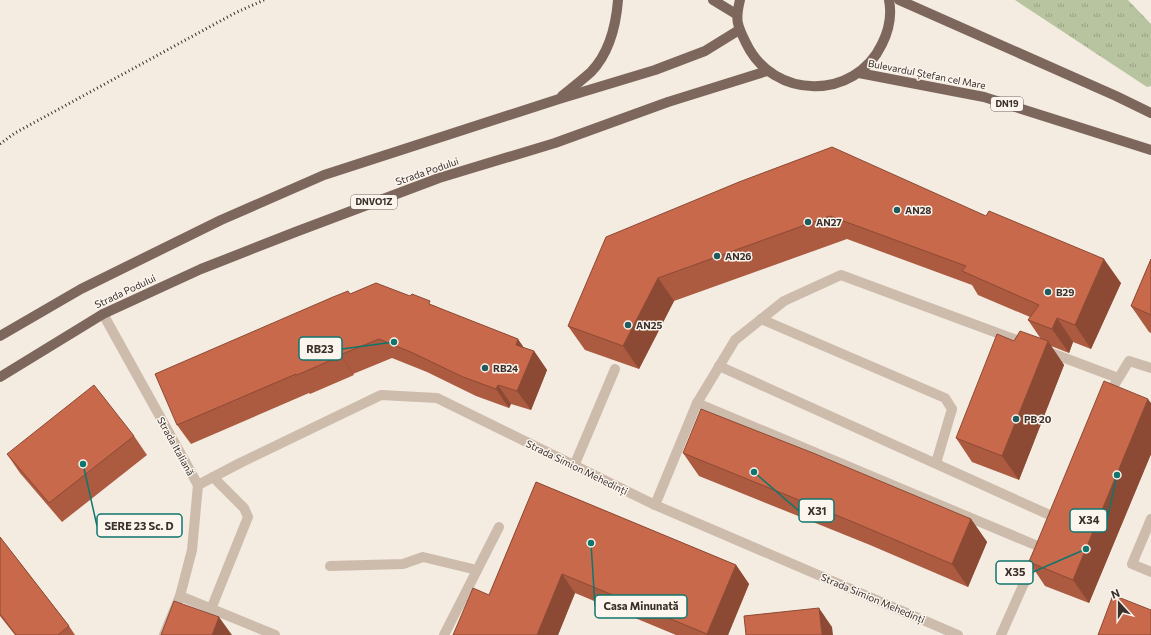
<svg xmlns="http://www.w3.org/2000/svg" width="1151" height="635" font-family="Commissioner,sans-serif">
  <style>
    .grass { fill: url(#grass-tufts) }
    .lines { fill: none; stroke-linecap: round; stroke-linejoin: round }
    .lane { stroke: #cdbbac; stroke-width: 10 }
    .street { stroke: #cdbbac; stroke-width: 10 }
    .primary { stroke: #7d675c; stroke-width: 10 }
    .rail { stroke: #3b302b; stroke-width: 3; stroke-dasharray: 1 3; stroke-linecap: butt }
    .wall { fill: #ac5a40 }
    .shaded-wall { fill: #8c4a34 }
    .building { fill: #c8694b; stroke: #8c4a34 }
    .poi-dot { fill: #1f5a5e; stroke: #fbf5ee; stroke-width: 1.5 }
    .labels { text-anchor: middle; stroke-width: 3; stroke-linejoin: round; paint-order: stroke }
    .shield { fill: #fbf5ee; stroke: #756b66; stroke-width: 1 }
    .shield-label { font-size: 9px; font-weight: bold; fill: #3b302b }
    .street-label { font-size: 10px; fill: #3b302b; stroke: #fbf5ee }
    .poi-label { font-size: 10px; font-weight: bold; fill: #3b302b; stroke: #fbf5ee; text-anchor: start }
    .leader { fill: none; stroke: #0f766e; stroke-width: 1.5 }
    .callout-dot { fill: #0f766e; stroke: #fbf5ee; stroke-width: 1.5 }
    .callout { fill: #fbf5ee; stroke: #0f766e; stroke-width: 1.5 }
    .callout-label { font-size: 11px; text-anchor: middle; font-weight: bold; fill: #3b302b }
  </style>
  <defs>
    <pattern id="grass-tufts" width="24" height="20" patternUnits="userSpaceOnUse"><rect width="24" height="20" fill="#b8c4a0"/><path d="M3 7l-1-3M5 7V3M7 7l1-3M15 17l-1-3M17 17v-4M19 17l1-3" fill="none" stroke="#97a083"/></pattern>
  </defs>
  <rect width="100%" height="100%" fill="#f4ebe1"/>
  <path class="grass" d="M 1015,0 L 1128,0 L 1151,24 L 1151,86 L 1147,87 Z"/>
  <g class="lines">
    <g class="lane">
      <path d="M 761,319 L 945,398 L 952,409 L 936,463"/>
      <path d="M 719,366 L 1054,517"/>
      <path d="M 574,466 L 615,369"/>
      <path d="M 330,566 L 403,564 L 423,557 L 477,570"/>
      <path d="M 211,609 L 248,517 L 244,508 L 213,477"/>
      <path d="M 444,635 L 499,527"/>
    </g>
    <g class="street">
      <path d="M 103,314 L 198,485 L 192,550 L 180,596 L 164,635"/>
      <path d="M 1046,351 L 1118,378"/>
      <path d="M 1115,384 L 1129,361 L 1151,368"/>
      <path d="M 697,403 L 1040,547"/>
      <path d="M 198,485 L 240,463 L 381,395 L 437,398 L 655,505 L 958,635"/>
      <path d="M 655,505 L 697,403 L 735,340 L 784,301 L 841,275 L 1027,344"/>
      <path d="M 1151,519 L 1132,564 L 1151,572"/>
      <path d="M 180,596 L 275,635"/>
      <path d="M 1001,635 L 1037,554"/>
    </g>
    <g class="primary">
      <path d="M 713,0 L 736,14"/>
      <path d="M 740,0 C 735,20 737,25 746,43 C 773,100 855,101 882,44 C 889,30 892,15 889,0"/>
      <path d="M 899,0 L 1116,96 L 1151,113"/>
      <path d="M 859,73 L 984,97 L 1151,150"/>
      <path d="M 562,96 C 572,88 582,80 591,72 C 610,52 616,26 618,0"/>
      <path d="M 0,336 L 81,289 L 221,220 L 324,175 L 559,99 L 655,70 L 705,51 L 739,30"/>
      <path d="M 0,377 L 103,314 L 201,269 L 298,231 L 439,178 L 555,143 L 668,102 L 767,71"/>
    </g>
    <path class="rail" d="M 0,144 L 15,133 L 235,13 L 264,0"/>
  </g>
  <g class="wall">
    <path d="M 739,182 L 1121,283 L 1091,349 L 1073,342 L 1069,353 L 1051,346 L 1064,365 L 1019,480 L 972,462 L 956,438 L 1014,341 L 1041,339 L 1028,320 L 1030,317 L 978,295 L 972,285 L 847,239 L 674,301 L 639,369 L 585,350 L 568,326 Z"/>
    <path d="M 1151,259 L 1151,333 L 1149,332 L 1131,306 Z"/>
    <path d="M 350,294 L 433,305 L 524,348 L 534,351 L 547,370 L 531,410 L 511,404 L 509,408 L 476,396 L 427,372 L 392,358 L 353,374 L 354,375 L 310,394 L 309,393 L 191,444 L 177,425 Z"/>
    <path d="M 1151,403 L 1151,454 L 1089,603 L 1045,586 L 1029,562 Z"/>
    <path d="M 134,436 L 147,455 L 62,522 L 20,473 L 7,454 Z"/>
    <path d="M 683,453 L 971,519 L 987,542 L 968,587 L 870,545 L 699,476 Z"/>
    <path d="M 536,482 L 736,565 L 749,584 L 728,635 L 676,635 L 575,593 L 558,635 L 453,635 L 489,595 Z"/>
    <path d="M 0,537 L 69,626 L 75,635 L 15,635 L 0,616 Z"/>
  </g>
  <g class="shaded-wall">
    <path d="M 1104,259 L 1121,283 L 1091,349 L 1075,325 Z"/>
    <path d="M 658,278 L 674,301 L 639,369 L 623,346 Z"/>
    <path d="M 1057,318 L 1073,342 L 1069,353 L 1052,329 Z"/>
    <path d="M 518,339 L 531,358 L 534,351 L 547,370 L 531,410 L 517,391 L 516,345 Z"/>
    <path d="M 1048,341 L 1064,365 L 1019,480 L 1002,456 Z"/>
    <path d="M 340,355 L 353,374 L 354,375 L 341,356 Z"/>
    <path d="M 498,385 L 511,404 L 509,408 L 496,389 Z"/>
    <path d="M 1148,399 L 1151,403 L 1151,454 L 1089,603 L 1073,580 Z"/>
    <path d="M 971,519 L 987,542 L 968,587 L 952,564 Z"/>
    <path d="M 736,565 L 749,584 L 728,635 L 707,635 L 707,634 Z"/>
    <path d="M 562,574 L 575,593 L 558,635 L 537,635 Z"/>
    <path d="M 819,608 L 832,627 L 833,635 L 822,635 Z"/>
    <path d="M 219,617 L 232,635 L 212,635 Z"/>
  </g>
  <g class="building">
    <path d="M 832,147 L 986,216 L 989,211 L 1104,259 L 1075,325 L 1057,318 L 1052,329 L 1028,320 L 1039,305 L 962,271 L 966,266 L 830,216 L 658,278 L 623,346 L 568,326 L 606,237 L 739,182 Z"/>
    <path d="M 1151,259 L 1151,315 L 1131,306 Z"/>
    <path d="M 376,283 L 410,296 L 412,294 L 430,301 L 429,304 L 518,339 L 516,345 L 534,351 L 517,391 L 498,385 L 496,389 L 463,377 L 413,353 L 379,339 L 340,355 L 341,356 L 297,375 L 296,374 L 177,425 L 155,374 L 333,297 L 348,291 L 350,294 Z"/>
    <path d="M 1020,331 L 1048,341 L 1002,456 L 956,438 L 997,334 L 1014,341 Z"/>
    <path d="M 1104,381 L 1148,399 L 1073,580 L 1029,562 Z"/>
    <path d="M 94,385 L 134,436 L 49,503 L 7,454 Z"/>
    <path d="M 701,409 L 813,453 L 971,519 L 952,564 L 853,522 L 683,453 Z"/>
    <path d="M 536,482 L 736,565 L 707,634 L 562,574 L 537,635 L 453,635 L 473,588 L 489,595 Z"/>
    <path d="M 0,537 L 69,626 L 58,635 L 16,635 L 0,614 Z"/>
    <path d="M 1113,595 L 1151,610 L 1151,635 L 1098,635 Z"/>
    <path d="M 174,601 L 219,617 L 212,635 L 161,635 Z"/>
    <path d="M 819,608 L 822,635 L 746,635 L 744,616 Z"/>
  </g>
  <g class="poi-dot">
    <circle cx="897" cy="210" r="4"/>
    <circle cx="808" cy="222" r="4"/>
    <circle cx="717" cy="256" r="4"/>
    <circle cx="1048" cy="292" r="4"/>
    <circle cx="628" cy="325" r="4"/>
    <circle cx="485" cy="368" r="4"/>
    <circle cx="1016" cy="419" r="4"/>
  </g>
  <g class="labels">
    <g class="shield">
      <rect x="991" y="97" width="32" height="14" rx="3"/>
      <rect x="351" y="195" width="46" height="14" rx="3"/>
    </g>
    <g class="shield-label">
      <text x="1007" y="107">DN19</text>
      <text x="374" y="205">DNVO1Z</text>
    </g>
    <g class="street-label">
      <text transform="translate(927 74) rotate(11)" y="4">Bulevardul Ștefan cel Mare</text>
      <text transform="translate(427 171) rotate(-19)" y="4">Strada Podului</text>
      <text transform="translate(125 291) rotate(-25)" y="4">Strada Podului</text>
      <text transform="translate(176 446) rotate(61)" y="4">Strada Italiană</text>
      <text transform="translate(577 467) rotate(26)" y="4">Strada Simion Mehedinți</text>
      <text transform="translate(873 598) rotate(23)" y="4">Strada Simion Mehedinți</text>
    </g>
    <g class="poi-label">
      <text x="905" y="214">AN28</text>
      <text x="816" y="226">AN27</text>
      <text x="725" y="260">AN26</text>
      <text x="1056" y="296">B29</text>
      <text x="636" y="329">AN25</text>
      <text x="493" y="372">RB24</text>
      <text x="1024" y="423">PB 20</text>
    </g>
  </g>
  <path class="leader" d="M394 342L342 349M754 472L799 511M1117 475L1107 520M83 464L97 526M1086 549L1033 572M591 543L595 606"/>
  <g class="callout-dot">
    <circle cx="394" cy="342" r="4"/>
    <circle cx="754" cy="472" r="4"/>
    <circle cx="1117" cy="475" r="4"/>
    <circle cx="83" cy="464" r="4"/>
    <circle cx="1086" cy="549" r="4"/>
    <circle cx="591" cy="543" r="4"/>
  </g>
  <g class="callout">
    <rect x="299" y="337" width="43" height="23" rx="4"/>
    <rect x="799" y="499" width="35" height="23" rx="4"/>
    <rect x="1070" y="509" width="37" height="23" rx="4"/>
    <rect x="97" y="514" width="85" height="23" rx="4"/>
    <rect x="996" y="561" width="37" height="23" rx="4"/>
    <rect x="595" y="595" width="92" height="23" rx="4"/>
  </g>
  <g class="callout-label">
    <text x="320" y="353">RB23</text>
    <text x="817" y="515">X31</text>
    <text x="1089" y="524">X34</text>
    <text x="139" y="530">SERE 23 Sc. D</text>
    <text x="1015" y="576">X35</text>
    <text x="641" y="610">Casa Minunată</text>
  </g>
  <g transform="translate(1119 603) rotate(339)" stroke="#fbf5ee" stroke-width="3" paint-order="stroke">
  <path d="M0-3L7 15L0 10L-7 15Z" fill="#3b302b"/>
  <text y="-6" font-size="11" font-weight="bold" text-anchor="middle" fill="#3b302b">N</text>
  </g>
</svg>
